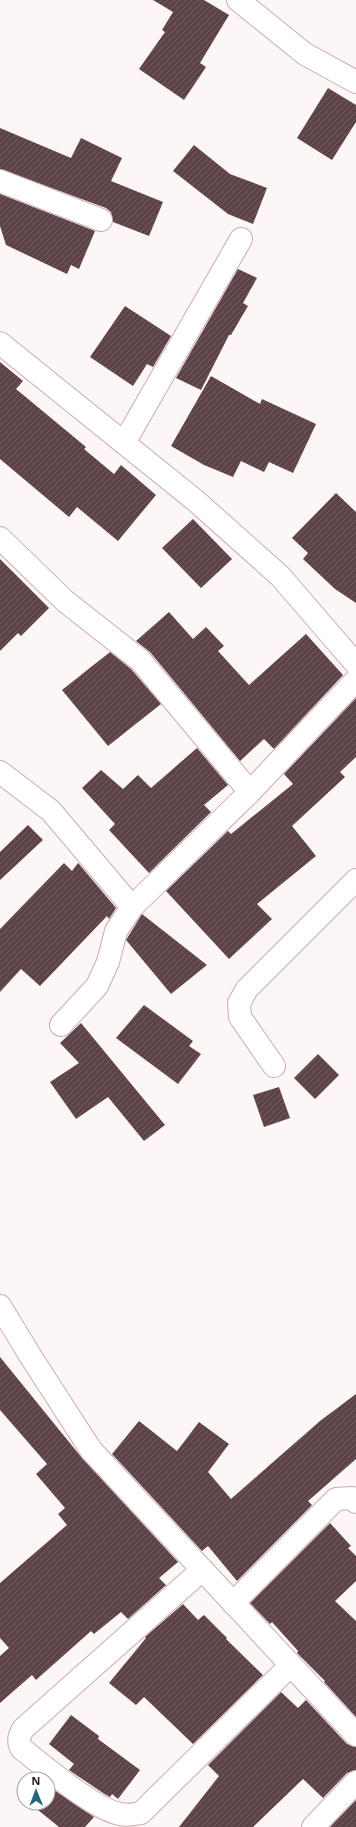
<svg xmlns="http://www.w3.org/2000/svg" width="356" height="1827" font-family="'Open Sans',sans-serif">
  <style>
    .building { fill: url(#building-hatch) }
    .lines { fill: none; stroke-linecap: round; stroke-linejoin: round }
    .minor-casing { stroke: #cbacb0; stroke-width: 24 }
    .minor { stroke: #fff; stroke-width: 22 }
  </style>
  <defs>
    <pattern id="building-hatch" width="6" height="6" patternUnits="userSpaceOnUse"><rect width="6" height="6" fill="#5d4347"/><path d="M-1 1l2-2M0 6l6-6M5 7l2-2" fill="none" stroke="#705b5e"/></pattern>
  </defs>
  <rect width="100%" height="100%" fill="#fcf6f6"/>
  <g class="building">
    <path d="M 153,0 L 204,0 L 229,15 L 200,63 L 206,67 L 184,100 L 139,69 L 165,32 L 162,30 L 173,12 Z"/>
    <path d="M 328,88 L 356,105 L 356,122 L 332,160 L 297,138 Z"/>
    <path d="M 0,128 L 71,158 L 81,138 L 122,158 L 111,181 L 163,202 L 149,236 L 113,222 L 111,212 L 106,208 L 0,169 Z"/>
    <path d="M 194,145 L 230,174 L 267,188 L 253,224 L 228,214 L 173,171 Z"/>
    <path d="M 0,194 L 95,231 L 79,269 L 71,265 L 67,274 L 6,245 L 0,226 Z"/>
    <path d="M 238,269 L 257,278 L 243,303 L 248,306 L 231,335 L 229,335 L 201,390 L 176,378 Z"/>
    <path d="M 125,306 L 171,336 L 153,367 L 147,364 L 133,386 L 90,357 Z"/>
    <path d="M 0,362 L 23,381 L 16,389 L 86,447 L 84,449 L 114,474 L 121,465 L 156,495 L 118,541 L 77,507 L 69,517 L 0,459 Z"/>
    <path d="M 211,376 L 260,404 L 262,399 L 316,424 L 293,473 L 269,462 L 264,472 L 241,461 L 233,477 L 204,465 L 171,446 Z"/>
    <path d="M 336,493 L 356,512 L 356,603 L 335,589 L 303,559 L 308,553 L 292,538 Z"/>
    <path d="M 193,519 L 232,559 L 201,588 L 162,548 Z"/>
    <path d="M 0,559 L 49,608 L 21,636 L 18,633 L 0,651 Z"/>
    <path d="M 169,612 L 193,639 L 206,627 L 224,646 L 218,651 L 249,685 L 306,634 L 343,675 L 274,749 L 264,739 L 240,761 L 150,652 L 136,641 Z"/>
    <path d="M 110,652 L 131,669 L 161,704 L 108,746 L 62,690 Z"/>
    <path d="M 356,698 L 356,757 L 340,772 L 345,777 L 292,826 L 316,856 L 257,904 L 272,919 L 229,959 L 166,891 L 228,831 L 231,834 L 293,784 L 284,774 Z"/>
    <path d="M 197,748 L 228,785 L 204,805 L 211,812 L 149,873 L 109,830 L 115,824 L 82,788 L 101,770 L 123,789 L 138,775 L 151,788 Z"/>
    <path d="M 28,825 L 43,840 L 0,880 L 0,852 Z"/>
    <path d="M 64,863 L 72,871 L 78,863 L 79,864 L 116,908 L 109,919 L 107,916 L 40,986 L 21,969 L 0,992 L 0,929 Z"/>
    <path d="M 142,914 L 207,965 L 171,994 L 126,940 Z"/>
    <path d="M 144,1005 L 193,1041 L 189,1046 L 201,1054 L 178,1084 L 116,1038 Z"/>
    <path d="M 81,1023 L 165,1125 L 144,1141 L 108,1097 L 76,1119 L 50,1082 L 79,1063 L 60,1043 Z"/>
    <path d="M 318,1054 L 339,1075 L 315,1099 L 294,1078 Z"/>
    <path d="M 279,1087 L 290,1118 L 264,1127 L 253,1095 Z"/>
    <path d="M 0,1357 L 82,1458 L 178,1562 L 159,1578 L 166,1585 L 128,1619 L 121,1612 L 94,1634 L 91,1631 L 36,1680 L 32,1675 L 0,1703 L 0,1656 L 9,1648 L 0,1638 L 0,1583 L 67,1525 L 58,1514 L 65,1508 L 36,1474 L 47,1464 L 0,1410 Z"/>
    <path d="M 356,1394 L 356,1459 L 308,1501 L 312,1505 L 237,1581 L 208,1546 L 202,1551 L 112,1454 L 139,1421 L 177,1451 L 199,1422 L 229,1444 L 208,1472 L 231,1499 L 320,1421 Z"/>
    <path d="M 330,1523 L 351,1546 L 348,1548 L 356,1556 L 356,1581 L 335,1601 L 356,1621 L 356,1717 L 324,1682 L 325,1681 L 297,1653 L 298,1651 L 272,1622 L 270,1624 L 250,1603 Z"/>
    <path d="M 183,1604 L 198,1620 L 204,1615 L 227,1638 L 226,1639 L 263,1675 L 193,1744 L 144,1697 L 136,1705 L 109,1683 L 146,1638 L 145,1637 Z"/>
    <path d="M 281,1692 L 298,1708 L 306,1700 L 347,1744 L 356,1747 L 356,1770 L 347,1773 L 323,1798 L 303,1779 L 253,1827 L 179,1827 L 219,1776 L 208,1765 Z"/>
    <path d="M 71,1715 L 99,1736 L 98,1739 L 140,1770 L 118,1799 L 112,1794 L 110,1797 L 103,1793 L 69,1770 L 74,1764 L 49,1744 Z"/>
    <path d="M 54,1790 L 94,1817 L 85,1827 L 59,1827 L 38,1810 L 43,1803 L 48,1803 L 48,1797 Z"/>
    <path d="M 356,1800 L 356,1827 L 330,1827 Z"/>
  </g>
  <g class="lines">
    <defs>
      <g id="minor">
        <path d="M 238,0 L 305,54 L 356,82"/>
        <path d="M 0,181 L 101,220"/>
        <path d="M 0,343 L 196,501 L 280,576 L 356,664"/>
        <path d="M 124,443 L 241,239"/>
        <path d="M 0,538 L 65,601 L 140,660 L 250,792"/>
        <path d="M 0,772 L 51,811 L 132,907"/>
        <path d="M 61,1025 L 97,986 L 108,962 L 116,931 L 132,907 L 250,792 L 356,680"/>
        <path d="M 274,1066 L 240,1017 L 239,1003 L 247,989 L 356,880"/>
        <path d="M 0,1306 L 31,1357 L 91,1450 L 356,1735"/>
        <path d="M 202,1570 L 23,1729 C 19,1736 17,1742 22,1749 C 45,1767 94,1809 120,1814 C 128,1816 134,1814 141,1813 L 291,1665"/>
        <path d="M 233,1603 L 336,1499 L 352,1498 L 356,1502"/>
        <path d="M 313,1827 L 356,1782"/>
      </g>
    </defs>
    <use href="#minor" class="minor-casing"/>
    <use href="#minor" class="minor"/>
  </g>
  <g transform="translate(36 1791) rotate(359)"><circle r="19" fill="#ffffff" stroke="#a7a2a3"/>
  <path d="M0-3L7 15L0 10L-7 15Z" fill="#25677a"/>
  <text y="-6" font-size="11" font-weight="bold" text-anchor="middle" fill="#221718">N</text>
  </g>
</svg>
